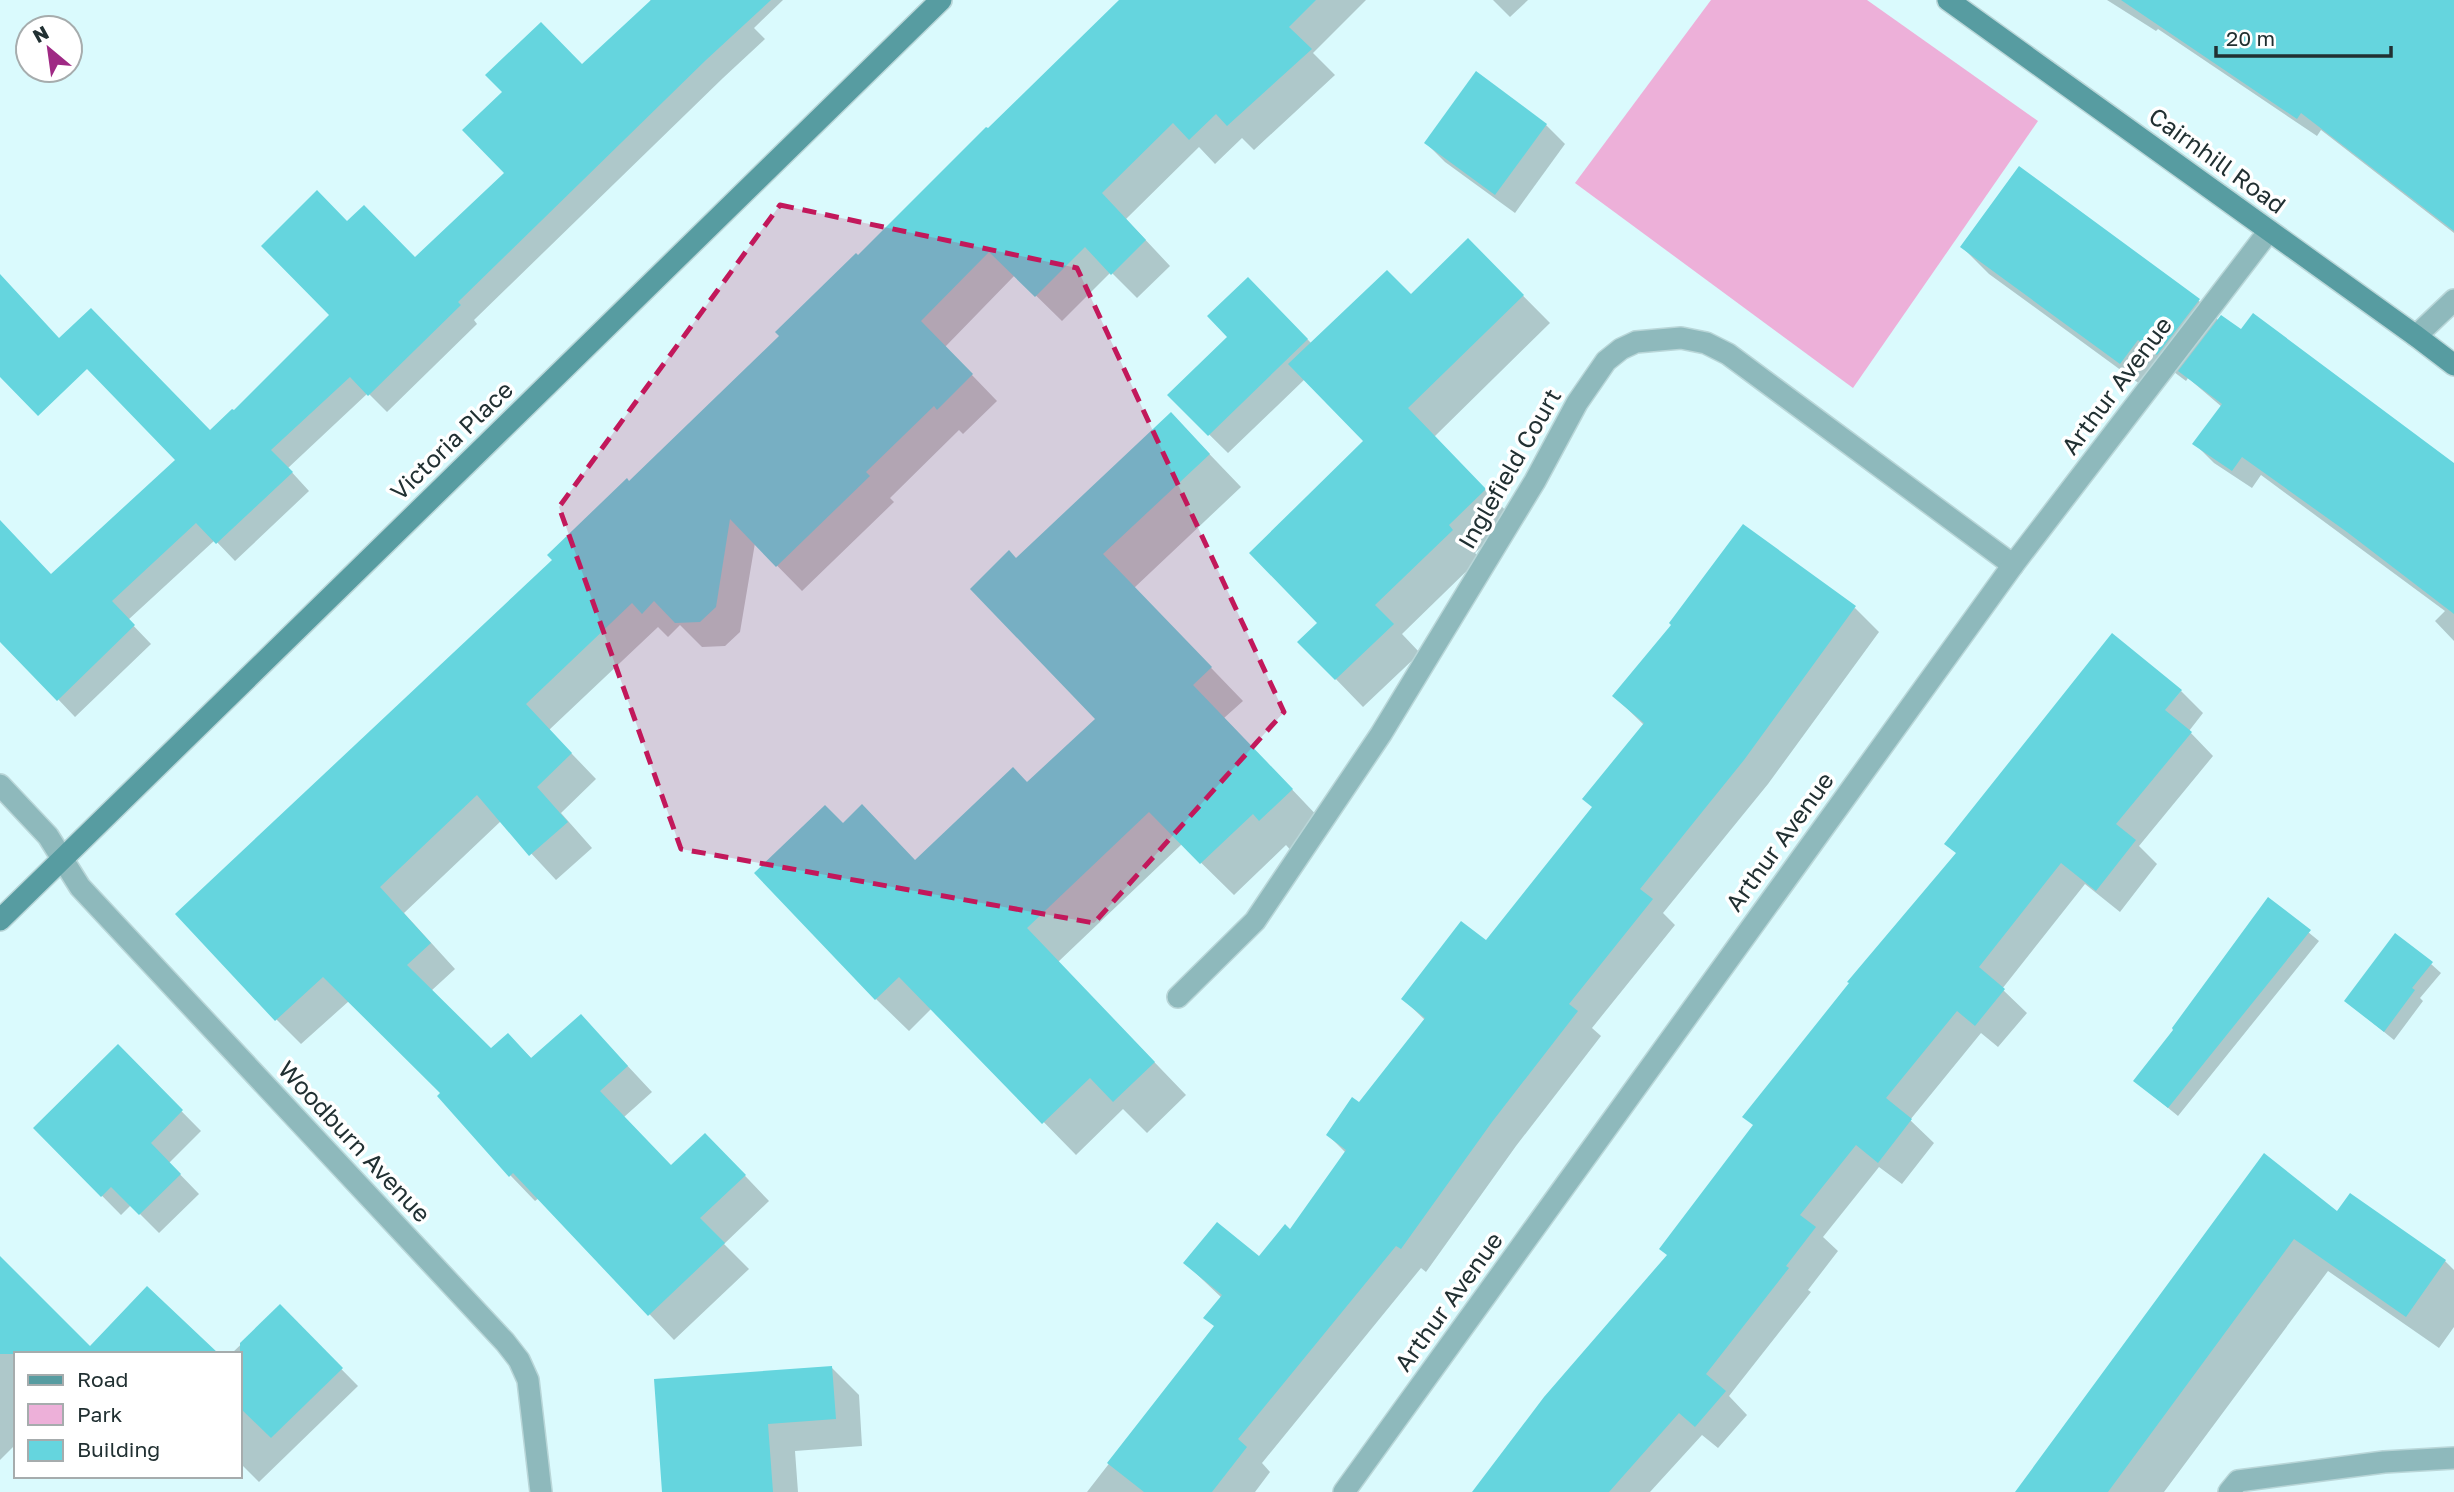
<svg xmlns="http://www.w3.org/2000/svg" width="2454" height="1492" font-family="'Golos Text',sans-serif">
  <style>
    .green { fill: #edb0d9 }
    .shadow { fill: #0003 }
    .building { fill: #65d5de }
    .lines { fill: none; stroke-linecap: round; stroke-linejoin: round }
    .street-casing { stroke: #b9d6d8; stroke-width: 24 }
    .secondary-casing { stroke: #b9d6d8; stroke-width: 24 }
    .street { stroke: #8eb9bc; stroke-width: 21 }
    .secondary { stroke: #579ca1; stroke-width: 21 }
    .marked { fill: #c2185b; fill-opacity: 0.2; stroke: #c2185b; stroke-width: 5; stroke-dasharray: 14 9; stroke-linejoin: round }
    .labels { text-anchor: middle; stroke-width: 7; stroke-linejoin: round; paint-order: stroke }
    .street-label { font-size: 24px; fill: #213032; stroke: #fff }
  </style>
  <rect width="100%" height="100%" fill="#dafafd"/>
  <path class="green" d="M 1711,0 L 1867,0 L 2038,121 L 1853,388 L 1575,183 Z"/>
  <g class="shadow">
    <path d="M 650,0 L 783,0 L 754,28 L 765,39 L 723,78 L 474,320 L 477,324 L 387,412 L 368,393 L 288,468 L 309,491 L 235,561 L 215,540 L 128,620 L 151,644 L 75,717 L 0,638 L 0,541 L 52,576 L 234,413 L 331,315 L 347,224 L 415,260 L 506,173 L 582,66 L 652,2 Z"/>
    <path d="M 1121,0 L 1366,0 L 1313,53 L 1335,75 L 1254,150 L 1242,138 L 1215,164 L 1199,147 L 1126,219 L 1170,266 L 1137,298 L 1111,272 L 1062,321 L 1015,275 L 945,347 L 997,401 L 963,434 L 959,430 L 890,498 L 894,502 L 802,591 L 755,543 L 740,632 L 725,646 L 702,647 L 680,625 L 668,637 L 658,627 L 549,730 L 596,779 L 561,813 L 592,848 L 556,880 L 501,821 L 404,913 L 455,969 L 431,991 L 491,1051 L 508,1035 L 532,1059 L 581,1016 L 652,1092 L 624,1117 L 671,1167 L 730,1160 L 769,1201 L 724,1244 L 749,1269 L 674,1340 L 539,1198 L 535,1201 L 511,1176 L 439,1096 L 443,1093 L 349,1001 L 301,1044 L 276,1019 L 554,561 L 629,483 L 781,336 L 858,257 Z"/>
    <path d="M 1493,0 L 1528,0 L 1510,17 Z"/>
    <path d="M 2107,0 L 2454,0 L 2454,233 L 2321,130 L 2317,136 L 2158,29 L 2156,31 Z"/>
    <path d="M 1546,125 L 1565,144 L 1515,213 L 1445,162 L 1426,143 Z"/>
    <path d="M 2020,169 L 2199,301 L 2219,321 L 2454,465 L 2454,641 L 2435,621 L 2445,611 L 2261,475 L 2252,488 L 2214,463 L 2195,444 L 2222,407 L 2188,378 L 2186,381 L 2166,366 L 2148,390 L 1989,274 L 1962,247 Z"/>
    <path d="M 1468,240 L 1550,323 L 1434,437 L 1512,517 L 1475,553 L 1480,558 L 1402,634 L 1420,653 L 1363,707 L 1300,642 L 1320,623 L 1366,441 L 1305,379 L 1228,453 L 1169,395 L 1229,337 L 1248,279 L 1312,344 L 1411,296 Z"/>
    <path d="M 1171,414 L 1241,487 L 1134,588 L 1243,701 L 1224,718 L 1324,823 L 1293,853 L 1286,845 L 1234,895 L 1182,844 L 1058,962 L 1186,1095 L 1147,1133 L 1123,1109 L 1076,1155 L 932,1008 L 909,1031 L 876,999 L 843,825 L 916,861 L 1028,784 L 1097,719 L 1016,560 Z"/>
    <path d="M 1855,608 L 1879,632 L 1768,784 L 1663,913 L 1675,925 L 1592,1028 L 1601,1036 L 1516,1146 L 1426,1272 L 1421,1268 L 1262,1463 L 1270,1472 L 1255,1492 L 1087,1492 L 1215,1327 L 1222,1298 L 1185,1263 L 1259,1258 L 1290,1231 L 1346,1153 L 1328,1135 L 1359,1104 L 1425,1020 L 1403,999 L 1486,943 L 1593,808 L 1644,725 L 1614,696 Z"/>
    <path d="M 2181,691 L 2203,713 L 2189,731 L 2213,756 L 2139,846 L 2157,864 L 2120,912 L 2085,884 L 2002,989 L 2027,1013 L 1998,1047 L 1981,1033 L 1910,1120 L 1934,1143 L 1902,1184 L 1879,1167 L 1823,1237 L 1838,1251 L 1808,1290 L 1811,1292 L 1729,1396 L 1747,1415 L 1718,1448 L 1702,1435 L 1650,1492 L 1475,1492 Z"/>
    <path d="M 2269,900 L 2319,941 L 2178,1116 L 2135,1081 L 2176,1030 Z"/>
    <path d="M 2431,964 L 2441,973 L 2420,998 L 2423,1001 L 2394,1040 L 2346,1001 Z"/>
    <path d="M 118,1047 L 201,1131 L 169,1163 L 199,1194 L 159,1233 L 131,1205 L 121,1215 L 35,1128 Z"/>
    <path d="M 2264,1156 L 2338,1213 L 2445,1261 L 2454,1270 L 2454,1327 L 2439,1348 L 2328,1271 L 2164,1492 L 2017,1492 Z"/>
    <path d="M 0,1258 L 16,1354 L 16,1444 L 0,1460 Z"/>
    <path d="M 280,1307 L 358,1386 L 259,1482 L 240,1463 L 240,1354 L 231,1354 Z"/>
    <path d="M 831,1367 L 859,1395 L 862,1446 L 795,1451 L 798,1492 L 664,1492 Z"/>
  </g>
  <g class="building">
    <path d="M 651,0 L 771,0 L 706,60 L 458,302 L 461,305 L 368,396 L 350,377 L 271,450 L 293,472 L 216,544 L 196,523 L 112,601 L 135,625 L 57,701 L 0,642 L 0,520 L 51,574 L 175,460 L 87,369 L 38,416 L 0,377 L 0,274 L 59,338 L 91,308 L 210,430 L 232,409 L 234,410 L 329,315 L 261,246 L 317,190 L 347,221 L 364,205 L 415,257 L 504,173 L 462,130 L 502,92 L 485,75 L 541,22 L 582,64 Z"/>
    <path d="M 1119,0 L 1316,0 L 1289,27 L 1312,49 L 1227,126 L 1216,114 L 1189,140 L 1173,123 L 1102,193 L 1146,240 L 1111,275 L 1085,247 L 1035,297 L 989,252 L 921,321 L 973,374 L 937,410 L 934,406 L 866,472 L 870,476 L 776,567 L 730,519 L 716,607 L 700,622 L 675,623 L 654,601 L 642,614 L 632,603 L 526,704 L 572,753 L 537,787 L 568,822 L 529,856 L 477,795 L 380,887 L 431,943 L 407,965 L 491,1048 L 508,1033 L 531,1058 L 581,1014 L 628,1066 L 600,1091 L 671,1165 L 705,1133 L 746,1175 L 700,1218 L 725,1243 L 648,1316 L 513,1173 L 509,1177 L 437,1096 L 440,1093 L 323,977 L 275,1021 L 175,914 L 552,560 L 547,555 L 627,478 L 629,481 L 779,336 L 775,332 L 856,253 L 858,255 L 986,127 L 988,128 Z"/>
    <path d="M 2121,0 L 2454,0 L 2454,231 L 2301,113 L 2297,119 Z"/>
    <path d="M 1476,71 L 1547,124 L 1495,195 L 1424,143 Z"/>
    <path d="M 2019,166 L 2200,299 L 2157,355 L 2138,340 L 2120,364 L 1960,247 Z"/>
    <path d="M 1468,238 L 1524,295 L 1408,408 L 1486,489 L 1449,525 L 1453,530 L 1375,605 L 1394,624 L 1335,680 L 1297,642 L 1317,623 L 1249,553 L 1363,441 L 1288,364 L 1387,270 L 1411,294 Z"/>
    <path d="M 1248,277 L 1308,339 L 1208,436 L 1167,395 L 1227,337 L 1207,316 Z"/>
    <path d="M 2253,313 L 2454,463 L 2454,614 L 2347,532 L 2242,457 L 2232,471 L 2192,444 L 2222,404 L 2178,371 L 2221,315 L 2241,329 Z"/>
    <path d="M 1171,412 L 1210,454 L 1103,554 L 1212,667 L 1193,685 L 1293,789 L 1259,821 L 1253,814 L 1200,864 L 1149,812 L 1027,928 L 1155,1062 L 1113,1102 L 1090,1078 L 1042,1124 L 899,977 L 875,1000 L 754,873 L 825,805 L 843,823 L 862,804 L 915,860 L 1013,767 L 1027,782 L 1095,719 L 970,589 L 1009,550 L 1016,558 Z"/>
    <path d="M 1743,524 L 1856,606 L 1744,760 L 1640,889 L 1653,899 L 1569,1004 L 1578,1011 L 1492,1122 L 1401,1249 L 1396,1246 L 1238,1439 L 1247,1447 L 1212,1492 L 1144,1492 L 1107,1463 L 1214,1326 L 1203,1318 L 1222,1295 L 1183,1263 L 1217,1222 L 1259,1256 L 1285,1224 L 1290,1229 L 1346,1150 L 1326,1135 L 1352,1097 L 1359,1102 L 1425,1018 L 1401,999 L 1461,921 L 1486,940 L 1592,807 L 1582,799 L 1644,723 L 1612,696 L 1671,625 L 1669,623 Z"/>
    <path d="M 2112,633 L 2182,690 L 2165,710 L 2192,732 L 2116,824 L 2136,840 L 2096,891 L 2061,863 L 1979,967 L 2005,989 L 1975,1026 L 1957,1011 L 1886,1098 L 1912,1119 L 1878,1163 L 1856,1145 L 1800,1215 L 1816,1227 L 1786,1266 L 1789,1268 L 1706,1374 L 1726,1391 L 1695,1427 L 1679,1413 L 1609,1492 L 1472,1492 L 1544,1397 L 1667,1255 L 1659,1249 L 1753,1125 L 1742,1117 L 1849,983 L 1847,982 L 1956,853 L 1944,844 Z"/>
    <path d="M 2268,897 L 2311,930 L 2168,1108 L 2133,1081 L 2173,1030 L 2172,1028 Z"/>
    <path d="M 2395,933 L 2433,962 L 2412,988 L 2415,990 L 2384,1032 L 2344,1001 Z"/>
    <path d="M 118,1044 L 183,1110 L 151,1143 L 181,1174 L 139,1215 L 111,1187 L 101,1197 L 33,1128 Z"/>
    <path d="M 2264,1153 L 2337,1211 L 2350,1193 L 2446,1260 L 2406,1317 L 2294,1239 L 2108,1492 L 2015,1492 Z"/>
    <path d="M 0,1256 L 90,1346 L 147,1286 L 219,1354 L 0,1354 Z"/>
    <path d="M 280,1304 L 343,1368 L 271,1438 L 240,1408 L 240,1343 Z"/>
    <path d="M 832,1366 L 836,1419 L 768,1424 L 773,1492 L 662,1492 L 654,1379 Z"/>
  </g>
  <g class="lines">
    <defs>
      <g id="street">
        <path d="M 2416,336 L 2454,300"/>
        <path d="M 0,785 L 48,836 L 80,887 L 505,1342 L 519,1360 L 528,1380 L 541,1492"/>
        <path d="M 1178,997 L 1255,921 L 1381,734 L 1535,481 L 1577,403 L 1606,361 L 1621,349 L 1636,342 L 1681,338 L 1706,343 L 1728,354 L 2013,565"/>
        <path d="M 1344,1492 L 2013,565 L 2269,231"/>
        <path d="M 2229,1492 L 2238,1481 L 2384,1462 L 2454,1458"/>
      </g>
      <g id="secondary">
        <path d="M 1948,0 L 2416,336 L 2454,365"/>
        <path d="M 0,920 L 941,0"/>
      </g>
    </defs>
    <use href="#street" class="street-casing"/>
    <use href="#secondary" class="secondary-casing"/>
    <use href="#street" class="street"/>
    <use href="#secondary" class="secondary"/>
  </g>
  <path class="marked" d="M 780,205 L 1077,268 L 1284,712 L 1094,923 L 681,849 L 559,507 Z"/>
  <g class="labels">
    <g class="street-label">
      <text transform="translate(2217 161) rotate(36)" y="8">Cairnhill Road</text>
      <text transform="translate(2117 386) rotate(-53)" y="8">Arthur Avenue</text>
      <text transform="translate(452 441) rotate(-44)" y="8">Victoria Place</text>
      <text transform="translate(1510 469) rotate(-60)" y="8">Inglefield Court</text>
      <text transform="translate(1780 842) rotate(-54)" y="8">Arthur Avenue</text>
      <text transform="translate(354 1142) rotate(47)" y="8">Woodburn Avenue</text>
      <text transform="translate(1449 1302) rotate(-54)" y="8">Arthur Avenue</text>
    </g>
  </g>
  <rect x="14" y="1352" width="228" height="126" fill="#ffffff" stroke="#a6acad" stroke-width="2"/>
  <rect x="28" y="1375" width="35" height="10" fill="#579ca1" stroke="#a6acad" stroke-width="2"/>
  <text x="77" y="1387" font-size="21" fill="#213032">Road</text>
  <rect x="28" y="1404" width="35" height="21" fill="#edb0d9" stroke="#a6acad" stroke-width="2"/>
  <text x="77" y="1422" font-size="21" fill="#213032">Park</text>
  <rect x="28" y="1440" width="35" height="21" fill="#65d5de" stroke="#a6acad" stroke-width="2"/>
  <text x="77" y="1457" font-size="21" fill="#213032">Building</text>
  <g transform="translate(49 49) rotate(331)"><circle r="33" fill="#ffffff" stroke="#a6acad" stroke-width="2"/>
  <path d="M0-5L12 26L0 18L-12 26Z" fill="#9f2984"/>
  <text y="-10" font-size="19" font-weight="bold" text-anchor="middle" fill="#213032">N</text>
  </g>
  <path d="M2216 46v10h175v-10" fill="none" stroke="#213032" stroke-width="3.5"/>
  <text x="2226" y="46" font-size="21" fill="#213032" stroke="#ffffff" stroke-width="5" paint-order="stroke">20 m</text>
</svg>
